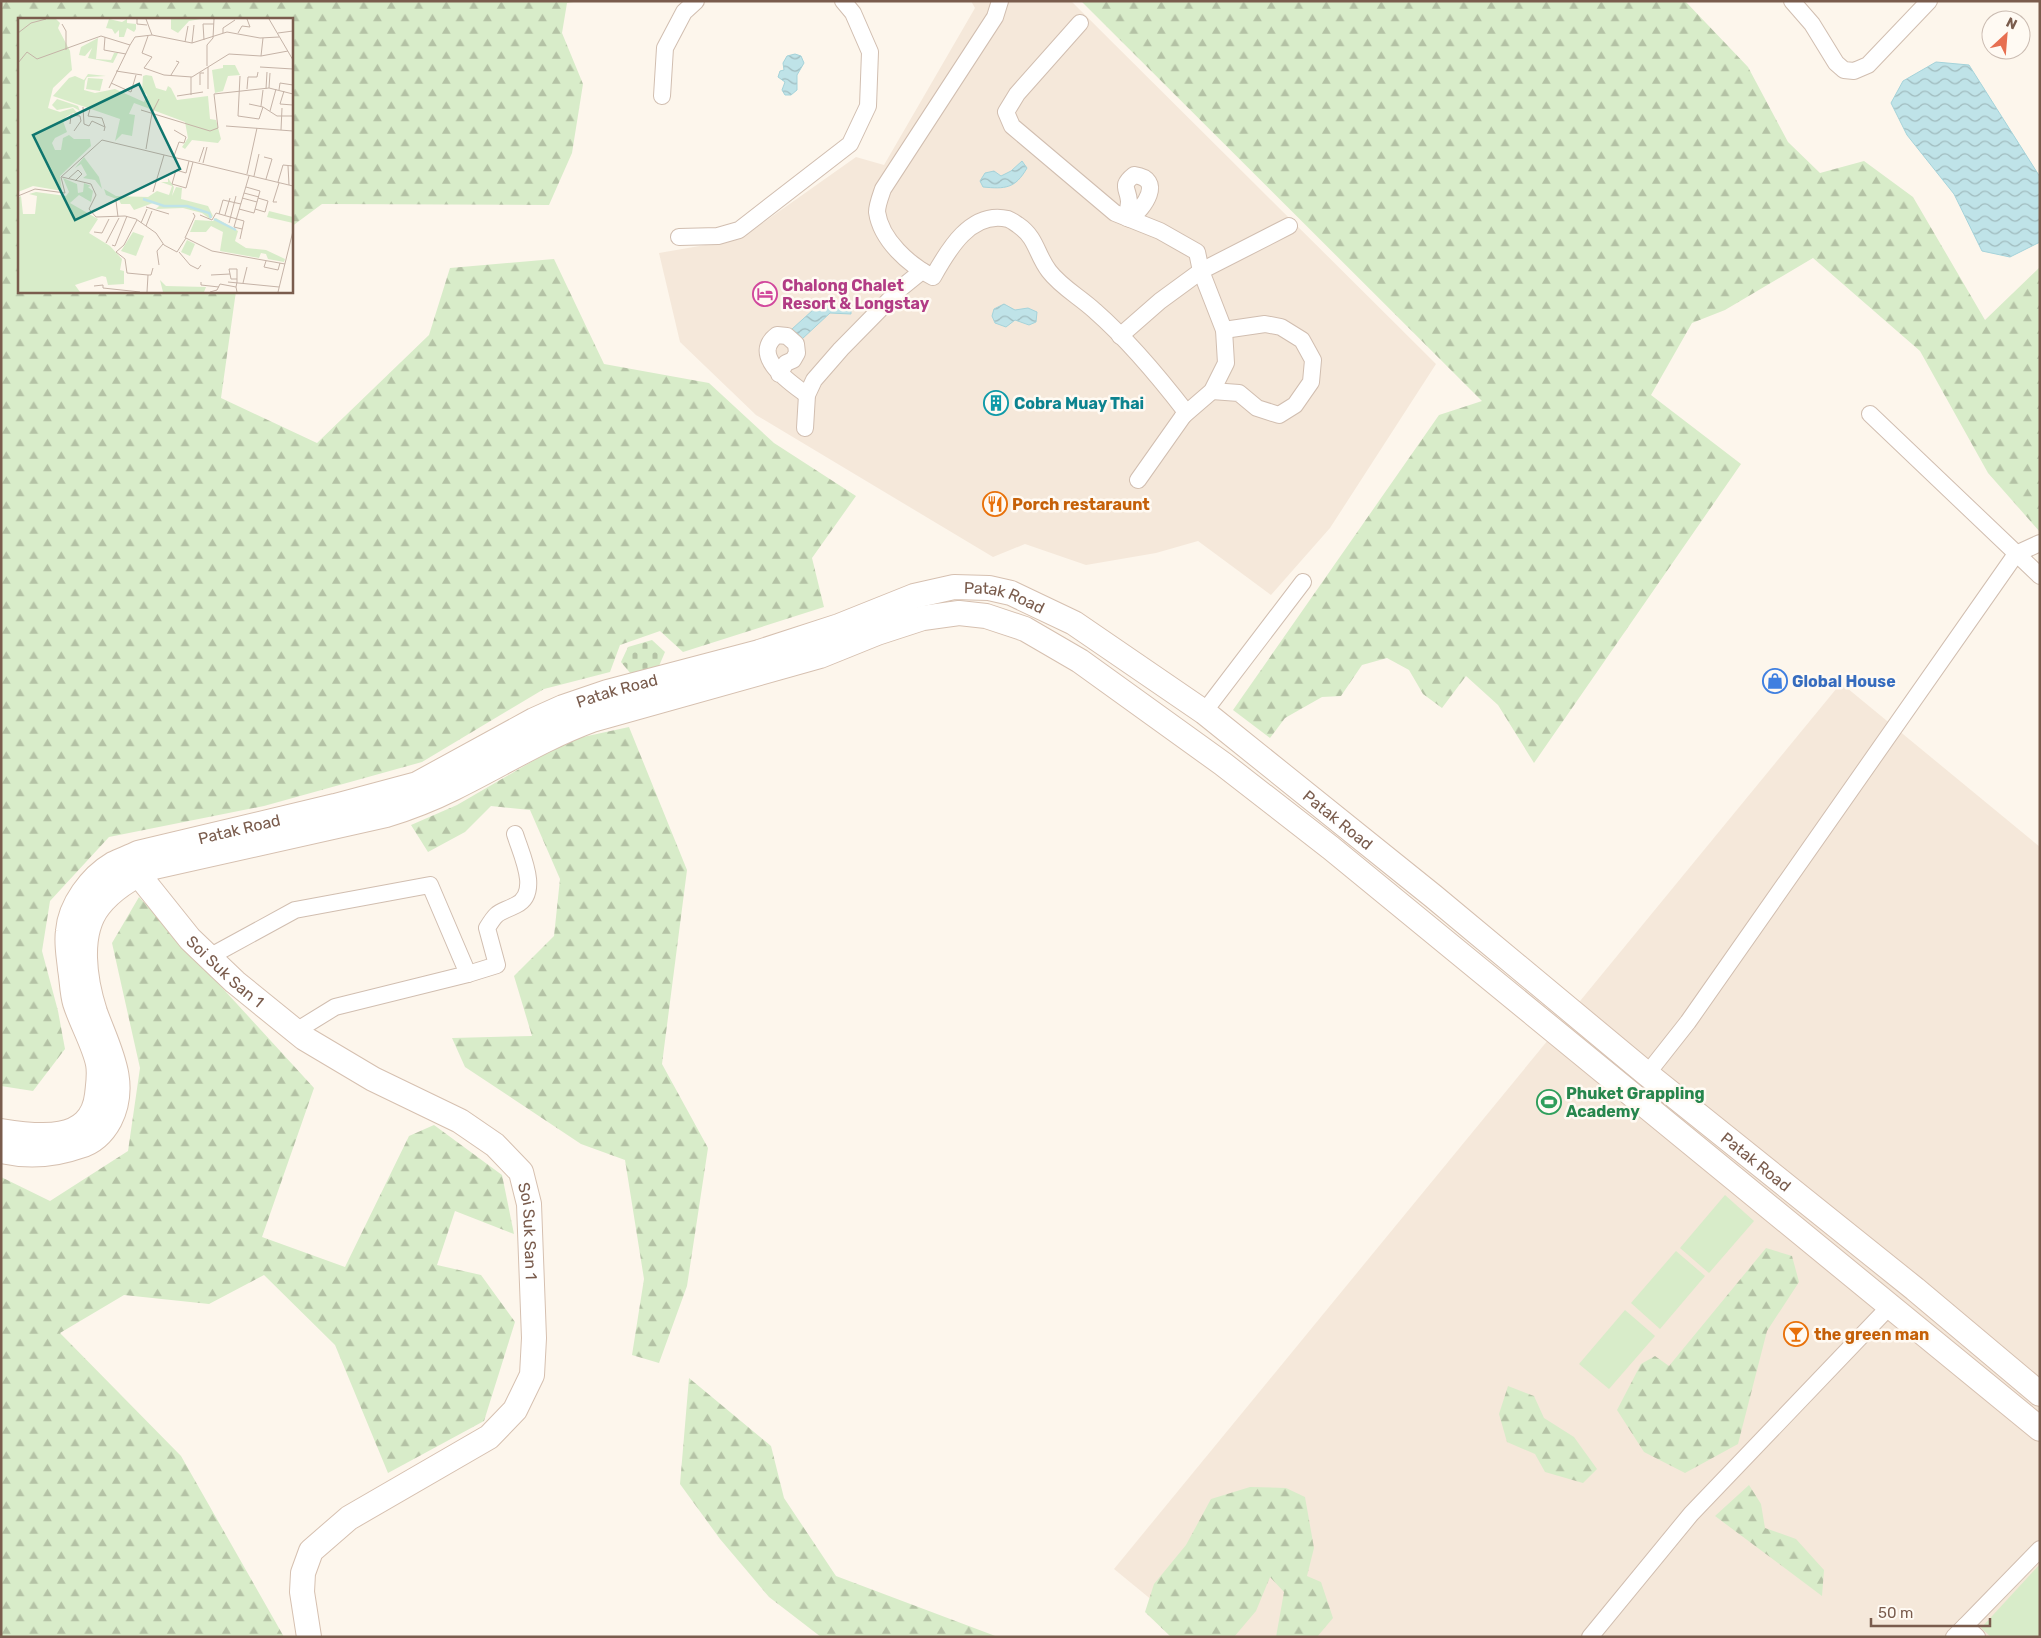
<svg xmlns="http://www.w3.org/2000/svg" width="2041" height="1638" font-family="Rubik,sans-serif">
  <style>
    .residential { fill: #f5e8da }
    .grass { fill: #d8ecc9 }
    .forest { fill: url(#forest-firs) }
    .cemetery { fill: url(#cemetery-stones) }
    .water { fill: url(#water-waves); stroke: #a5d3da }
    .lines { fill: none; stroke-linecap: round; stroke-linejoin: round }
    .street-casing { stroke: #d1beb0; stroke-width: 18 }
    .secondary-casing { stroke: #d6c0b0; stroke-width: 26 }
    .street { stroke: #fff; stroke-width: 16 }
    .secondary { stroke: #fff; stroke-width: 24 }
    .labels { text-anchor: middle; stroke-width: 5; stroke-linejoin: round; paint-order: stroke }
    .hotel-label { font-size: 16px; font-weight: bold; fill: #b23c85; stroke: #fffaf3; text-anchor: start }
    .culture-label { font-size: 16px; font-weight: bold; fill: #0d838f; stroke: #fffaf3; text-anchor: start }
    .food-label { font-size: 16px; font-weight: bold; fill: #c56008; stroke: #fffaf3; text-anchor: start }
    .street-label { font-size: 16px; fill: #7a5c4d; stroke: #fffaf3 }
    .shop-label { font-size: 16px; font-weight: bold; fill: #366cbe; stroke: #fffaf3; text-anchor: start }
    .leisure-label { font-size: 16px; font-weight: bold; fill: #27864d; stroke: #fffaf3; text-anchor: start }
    .inset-river { fill: none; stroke: #bfe3e8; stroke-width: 2.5 }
    .inset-road { fill: none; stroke: #c5b3a7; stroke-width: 1 }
    .view { fill: #0f766e; fill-opacity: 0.15; stroke: #0f766e; stroke-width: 2.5 }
    .inset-edge { fill: none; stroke: #7a5c4d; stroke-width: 2.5 }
  </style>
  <defs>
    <pattern id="forest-firs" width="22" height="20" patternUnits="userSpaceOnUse" patternTransform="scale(1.25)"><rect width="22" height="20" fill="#d8ecc9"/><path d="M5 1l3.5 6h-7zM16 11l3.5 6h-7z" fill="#b4c2a5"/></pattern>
    <pattern id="cemetery-stones" width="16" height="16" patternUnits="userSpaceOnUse" patternTransform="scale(1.25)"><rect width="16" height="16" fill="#d8ecc9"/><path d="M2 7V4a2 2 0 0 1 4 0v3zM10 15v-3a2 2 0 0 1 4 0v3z" fill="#b4c2a5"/></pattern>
    <pattern id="water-waves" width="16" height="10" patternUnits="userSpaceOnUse" patternTransform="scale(1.25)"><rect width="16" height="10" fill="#bfe3e8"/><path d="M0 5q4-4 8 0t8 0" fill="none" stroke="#a0bbbe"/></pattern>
  </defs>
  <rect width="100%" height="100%" fill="#fdf6ec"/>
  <g class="residential">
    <path d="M 971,1 L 1071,1 L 1436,364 L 1330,528 L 1271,595 L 1198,541 L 1156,553 L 1086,565 L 1025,544 L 993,557 L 756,415 L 680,342 L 659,253 L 740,239 L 856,157 L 884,165 L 975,8 Z"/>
    <path d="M 1841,683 L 2040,847 L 2040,1637 L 1197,1637 L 1114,1569 Z"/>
  </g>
  <g class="grass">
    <path d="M 1725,1195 L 1754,1221 L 1709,1273 L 1680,1248 Z"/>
    <path d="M 1676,1251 L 1705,1276 L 1660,1329 L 1631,1303 Z"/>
    <path d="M 1625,1310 L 1655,1336 L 1609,1389 L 1579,1364 Z"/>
    <path d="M 2040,1564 L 2040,1637 L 1991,1637 L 1981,1628 Z"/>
  </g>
  <g class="forest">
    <path d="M 1,1 L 580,1 L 567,3 L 562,33 L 583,84 L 572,153 L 549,205 L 322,204 L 291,227 L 291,19 L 19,19 L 19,291 L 236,291 L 221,398 L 317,443 L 429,335 L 450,268 L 554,259 L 604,364 L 709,383 L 774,443 L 856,496 L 812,558 L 824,607 L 683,652 L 660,631 L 620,645 L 610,672 L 544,689 L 422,762 L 264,806 L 109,837 L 50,901 L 42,951 L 58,1011 L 65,1049 L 33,1091 L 1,1086 Z"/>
    <path d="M 1081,1 L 1685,1 L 1748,67 L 1788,142 L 1820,173 L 1864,161 L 1913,197 L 1985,320 L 2040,267 L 2040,532 L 1988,473 L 1920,351 L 1813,258 L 1725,310 L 1692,323 L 1651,395 L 1741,464 L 1534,763 L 1498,705 L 1466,676 L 1442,708 L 1423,694 L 1409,670 L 1387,658 L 1362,665 L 1341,696 L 1322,697 L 1285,718 L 1270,738 L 1233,710 L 1439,415 L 1482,401 Z"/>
    <path d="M 629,727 L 687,870 L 662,1064 L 708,1148 L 687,1286 L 659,1363 L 632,1355 L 644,1279 L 625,1160 L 581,1144 L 465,1067 L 452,1038 L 532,1036 L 514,976 L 554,936 L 560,879 L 530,810 L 491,806 L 465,832 L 428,852 L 411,825 L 457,805 L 569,740 Z"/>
    <path d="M 139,897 L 314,1088 L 262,1237 L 345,1267 L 409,1136 L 434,1125 L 502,1175 L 514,1234 L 455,1211 L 437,1265 L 481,1275 L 515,1322 L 484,1421 L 388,1473 L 335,1345 L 264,1275 L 209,1304 L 124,1295 L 60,1333 L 181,1456 L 284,1637 L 1,1637 L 1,1177 L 50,1201 L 128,1151 L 140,1068 L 112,943 Z"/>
    <path d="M 1766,1248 L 1792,1256 L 1799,1282 L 1767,1331 L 1738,1444 L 1685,1473 L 1644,1452 L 1617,1410 L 1641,1364 L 1655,1356 L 1669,1366 Z"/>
    <path d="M 689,1378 L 771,1446 L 784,1498 L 836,1576 L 998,1637 L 821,1637 L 769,1597 L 720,1539 L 680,1484 Z"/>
    <path d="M 1508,1386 L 1534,1396 L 1544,1418 L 1574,1437 L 1597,1469 L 1583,1483 L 1545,1472 L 1535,1454 L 1507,1442 L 1499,1414 Z"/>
    <path d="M 1749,1485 L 1761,1504 L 1765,1528 L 1796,1539 L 1824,1570 L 1822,1596 L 1715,1516 Z"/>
    <path d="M 1250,1487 L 1286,1488 L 1305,1497 L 1314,1548 L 1307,1576 L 1321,1582 L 1333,1618 L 1317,1637 L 1276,1637 L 1284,1592 L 1270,1577 L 1256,1611 L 1234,1637 L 1171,1637 L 1145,1612 L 1154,1584 L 1186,1545 L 1211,1499 Z"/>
  </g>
  <path class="cemetery" d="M 652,640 L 665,652 L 659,666 L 631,674 L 621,662 L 628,647 Z"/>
  <g class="water">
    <path d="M 795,54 L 801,56 L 804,63 L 797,75 L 797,90 L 791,95 L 785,95 L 782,90 L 785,82 L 778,77 L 780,71 L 784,70 L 783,63 L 787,56 Z"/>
    <path d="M 1936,62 L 1969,65 L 2040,177 L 2040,242 L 2010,257 L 1982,251 L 1954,194 L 1907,135 L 1891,103 L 1903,81 Z"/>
    <path d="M 1022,161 L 1027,168 C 1015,189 1005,189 983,187 L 980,181 L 985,173 L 994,171 L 1001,176 L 1011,171 Z"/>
    <path d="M 824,300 L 832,306 L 851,308 L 851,314 L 830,313 L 802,339 L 792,329 Z"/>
    <path d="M 1004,304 L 1015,310 L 1028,308 L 1037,312 L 1036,322 L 1029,325 L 1015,320 L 1006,327 L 995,323 L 992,316 L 994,309 Z"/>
  </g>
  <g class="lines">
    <defs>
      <g id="street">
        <path d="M 1000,1 L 995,17 L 883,189 C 881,195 877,205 877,212 C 881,240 909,265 933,277 C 948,250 971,210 1008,219 C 1011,220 1015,223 1018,225 C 1037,238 1036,254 1049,271 C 1061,287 1080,297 1095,311 C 1128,340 1159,377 1186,412 L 1138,480"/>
        <path d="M 1792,1 L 1812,24 L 1836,63 L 1844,70 L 1854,71 L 1868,65 L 1929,1"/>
        <path d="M 1080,23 L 1017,94 L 1006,112 L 1012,126 L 1115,213 L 1160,231 L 1197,252 L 1201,271 L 1224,330 L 1226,363 L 1212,391 L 1183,416"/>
        <path d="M 662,96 L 665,48 L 684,12 L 696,1"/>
        <path d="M 1127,218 C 1127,213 1129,206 1129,201 C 1128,188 1120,186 1134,175 C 1165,179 1144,208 1130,219"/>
        <path d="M 679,237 L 718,236 L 739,230 L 850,144 L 868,106 L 870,52 L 853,13 L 843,1"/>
        <path d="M 1120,336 L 1160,301 L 1201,271 L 1289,226"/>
        <path d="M 779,374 L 786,363 L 793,360 L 797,353 L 796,344 L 787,336 L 777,335 C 749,356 791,383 807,395"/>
        <path d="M 1212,391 L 1239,393 L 1257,408 L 1279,415 L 1295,405 L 1311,382 L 1313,360 L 1302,340 L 1281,327 L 1265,324 L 1224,330"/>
        <path d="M 1870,414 L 2040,576"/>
        <path d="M 805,428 L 807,395 L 814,380 L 841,349 L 901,288 L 922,271"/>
        <path d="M 1204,712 L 1303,582"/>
        <path d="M 209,957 L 295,910 L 430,885 L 468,974 L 335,1007 L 296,1031"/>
        <path d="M 468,974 L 497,965 L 487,928 C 498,910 498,914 516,905 C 541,893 521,854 515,834"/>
        <path d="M 1647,1074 L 1688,1022 L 2016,554 L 2040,543"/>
        <path d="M 1965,1626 L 2040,1549"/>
        <path d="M 1590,1637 L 1691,1514 L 1890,1306"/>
        <path d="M 1954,1637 L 1965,1626 L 1977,1637"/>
      </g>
      <g id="secondary">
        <path id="s1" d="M 138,874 L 190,939 L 235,982 L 304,1038 L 373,1079 L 460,1121 L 495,1145 L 521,1172 L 529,1204 L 534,1338 L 532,1375 L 515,1410 L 489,1437 L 349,1518 L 311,1551 L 303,1573 L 302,1592 L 309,1637"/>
        <path id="s2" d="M 1,1131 C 38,1137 91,1144 97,1095 C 98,1085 100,1074 98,1064 C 95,1047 81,1022 75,1003 C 72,993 72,980 70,969 C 69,957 66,944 68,931 C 70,905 91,877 113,864 C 121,860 130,857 138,853 L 335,806 L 417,784 L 534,720 L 563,707 L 607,692 L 759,652 L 839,626 L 914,596 L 954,587 L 989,588 L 1011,593 L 1074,623 L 1204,712 L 1433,896 L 1647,1074 L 1915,1289 L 2040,1394"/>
        <path d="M 1,1151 C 27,1157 55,1155 80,1146 C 94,1142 103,1133 110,1120 C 129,1083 108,1048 95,1012 C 85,981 77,934 99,906 C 113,888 134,876 154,867 L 386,815 C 409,808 432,799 454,788 C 501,765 543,738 592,720 L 820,656 L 877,633 L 923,618 L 959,613 L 986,616 L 1025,629 L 1080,661 L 1223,764 L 1331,848 L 2040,1429"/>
      </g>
    </defs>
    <use href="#street" class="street-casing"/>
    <use href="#secondary" class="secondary-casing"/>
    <use href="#street" class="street"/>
    <use href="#secondary" class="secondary"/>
  </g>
  <defs>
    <symbol id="hotel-ring" viewBox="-11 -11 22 22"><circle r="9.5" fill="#fffaf3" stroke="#d1479c" stroke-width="1.5"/><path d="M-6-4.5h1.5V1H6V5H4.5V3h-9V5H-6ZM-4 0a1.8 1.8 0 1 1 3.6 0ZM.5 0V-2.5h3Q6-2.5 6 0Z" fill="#d1479c"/></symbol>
    <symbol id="building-ring" viewBox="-11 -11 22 22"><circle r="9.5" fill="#fffaf3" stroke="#0f9aa8" stroke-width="1.5"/><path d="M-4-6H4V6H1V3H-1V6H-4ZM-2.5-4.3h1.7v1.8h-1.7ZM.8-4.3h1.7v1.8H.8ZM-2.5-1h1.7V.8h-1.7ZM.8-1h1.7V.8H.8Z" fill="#0f9aa8"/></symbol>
    <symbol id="restaurant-ring" viewBox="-11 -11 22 22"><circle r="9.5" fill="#fffaf3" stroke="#e8710a" stroke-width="1.5"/><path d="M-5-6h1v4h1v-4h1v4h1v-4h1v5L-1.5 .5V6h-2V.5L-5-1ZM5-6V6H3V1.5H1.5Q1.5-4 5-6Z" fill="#e8710a"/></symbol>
    <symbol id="shop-ring" viewBox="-11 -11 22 22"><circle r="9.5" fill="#fffaf3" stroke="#3f7fe0" stroke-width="1.5"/><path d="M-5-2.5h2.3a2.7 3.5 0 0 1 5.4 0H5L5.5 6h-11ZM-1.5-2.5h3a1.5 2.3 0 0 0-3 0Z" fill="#3f7fe0"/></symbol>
    <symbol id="stadium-ring" viewBox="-11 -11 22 22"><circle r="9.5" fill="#fffaf3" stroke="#2e9e5b" stroke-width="1.5"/><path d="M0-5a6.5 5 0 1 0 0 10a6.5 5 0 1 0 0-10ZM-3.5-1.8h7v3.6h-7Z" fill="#2e9e5b"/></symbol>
    <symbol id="bar-ring" viewBox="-11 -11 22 22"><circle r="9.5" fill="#fffaf3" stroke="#e8710a" stroke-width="1.5"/><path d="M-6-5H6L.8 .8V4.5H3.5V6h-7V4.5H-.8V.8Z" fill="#e8710a"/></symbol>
  </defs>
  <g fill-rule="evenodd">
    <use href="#hotel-ring" x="751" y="280" width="28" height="28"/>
    <use href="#building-ring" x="982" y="389" width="28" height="28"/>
    <use href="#restaurant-ring" x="981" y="490" width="28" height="28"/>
    <use href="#shop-ring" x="1761" y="667" width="28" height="28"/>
    <use href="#stadium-ring" x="1535" y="1088" width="28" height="28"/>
    <use href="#bar-ring" x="1782" y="1320" width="28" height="28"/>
  </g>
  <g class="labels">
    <g class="hotel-label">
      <text x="782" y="291">Chalong Chalet<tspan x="782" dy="18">Resort &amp; Longstay</tspan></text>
    </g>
    <g class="culture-label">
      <text x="1014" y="409">Cobra Muay Thai</text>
    </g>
    <g class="food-label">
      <text x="1012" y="510">Porch restaraunt</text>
      <text x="1814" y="1340">the green man</text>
    </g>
    <g class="street-label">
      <text dy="6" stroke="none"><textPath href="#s2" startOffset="1311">Patak Road</textPath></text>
      <text dy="6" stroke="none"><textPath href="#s2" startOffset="906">Patak Road</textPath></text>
      <text dy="6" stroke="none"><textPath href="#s2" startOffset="1716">Patak Road</textPath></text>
      <text dy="6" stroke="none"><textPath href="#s2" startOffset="501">Patak Road</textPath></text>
      <text dy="6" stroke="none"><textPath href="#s1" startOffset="131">Soi Suk San 1</textPath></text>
      <text dy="6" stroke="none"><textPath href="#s2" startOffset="2256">Patak Road</textPath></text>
      <text dy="6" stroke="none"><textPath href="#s1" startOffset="551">Soi Suk San 1</textPath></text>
    </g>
    <g class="shop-label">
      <text x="1792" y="687">Global House</text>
    </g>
    <g class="leisure-label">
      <text x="1566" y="1099">Phuket Grappling<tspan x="1566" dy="18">Academy</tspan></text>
    </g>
  </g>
  <g transform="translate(18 18)">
    <rect width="275" height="275" fill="#fdf6ec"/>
    <path d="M 0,1 L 38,1 L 42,5 L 40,10 L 52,33 L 54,52 L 35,70 L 30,90 L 42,94 L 55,90 L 61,97 L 55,95 L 48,99 L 45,103 L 49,114 L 37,120 L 34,125 L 37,132 L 43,132 L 45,120 L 51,117 L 56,121 L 72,121 L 73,128 L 42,158 L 44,173 L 15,168 L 0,174 ZM 91,1 L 104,4 L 109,1 L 109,5 L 118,6 L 118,11 L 116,14 L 109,10 L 106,19 L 101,19 L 101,12 L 97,16 L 94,11 L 88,10 ZM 153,1 L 183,1 L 171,3 L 160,15 L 153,11 ZM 80,20 L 78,41 L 93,42 L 96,35 L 100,35 L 95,45 L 70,40 L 74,30 L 67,38 L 61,37 L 63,29 ZM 205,47 L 217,47 L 222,57 L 210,58 L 205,73 L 197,75 L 194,52 L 205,50 ZM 70,56 L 88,58 L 69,59 L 67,63 L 66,72 L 77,75 L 97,71 L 126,84 L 129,77 L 124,72 L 125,58 L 128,57 L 134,58 L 138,70 L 148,73 L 150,68 L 153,70 L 159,82 L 190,78 L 192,101 L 198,102 L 203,121 L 200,125 L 174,122 L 167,131 L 164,129 L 170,120 L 167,104 L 116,85 L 111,96 L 117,97 L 114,118 L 104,116 L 97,123 L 102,101 L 35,78 L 51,60 L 57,58 L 66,62 ZM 39,81 L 60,88 L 62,93 L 55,89 L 39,92 L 34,87 ZM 66,139 L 81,159 L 84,171 L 77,162 L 65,160 L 69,157 L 63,146 L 57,150 ZM 45,160 L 59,166 L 60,175 L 65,174 L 66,165 L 73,168 L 70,169 L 75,173 L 73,184 L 61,177 L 52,185 L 80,201 L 71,215 L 92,228 L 104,241 L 102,252 L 106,253 L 106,266 L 90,267 L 88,259 L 84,258 L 57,267 L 62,274 L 0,274 L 0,180 L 3,178 L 5,196 L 17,196 L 19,178 L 11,176 L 18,174 L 48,178 L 51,174 ZM 150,160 L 156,169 L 154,178 L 158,169 L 164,170 L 163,181 L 190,188 L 195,198 L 192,201 L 184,195 L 165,190 L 138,191 L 142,187 L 135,185 L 116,192 L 112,186 L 103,186 L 101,182 L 88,177 L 86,171 L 98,178 L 130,179 L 139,173 L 151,177 L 154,168 L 143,164 L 150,164 ZM 251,193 L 275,199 L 275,205 L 249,199 ZM 198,200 L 220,213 L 217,223 L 228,230 L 248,232 L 267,241 L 266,244 L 250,241 L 248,236 L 243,235 L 241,240 L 202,233 L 205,214 L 193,208 L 188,214 L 172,214 L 177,202 L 195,203 ZM 115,214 L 126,218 L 118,238 L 103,233 ZM 169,222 L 177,226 L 172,238 L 163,234 ZM 142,262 L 148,268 L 188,269 L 186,274 L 145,274 Z" fill="#d8ecc9"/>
    <path d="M 70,60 L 85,61 L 82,73 L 68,71 Z" fill="#d8ecc9"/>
    <path class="inset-river" d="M 125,181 L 146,188 L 169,188 L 191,195 L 193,200M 196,201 L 218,212"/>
    <path class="inset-road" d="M 119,1 L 119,6 L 129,7M 128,1 L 134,17M 251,1 L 275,42M 44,6 L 48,13 L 48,32M 0,15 L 13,5 L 28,1M 205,15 L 205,10 L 217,2M 220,15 L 224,8 L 232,9 L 229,1M 260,15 L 275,13M 130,18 L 124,35 L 134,39 L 126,50 L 146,57 L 174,59 L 211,36 L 243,38 L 270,33M 87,19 L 86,32 L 108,36M 186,22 L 185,6 L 196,6M 167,24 L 170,8M 174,25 L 176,7M 243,38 L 245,20M 0,45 L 9,34 L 19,41 L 83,18 L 112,27 L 117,19 L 134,17 L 174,25 L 209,14 L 242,20 L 261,19M 189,48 L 189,27 L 195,20 L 196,1M 242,49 L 275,51M 98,53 L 124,57M 153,57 L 161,44 L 158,43M 222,58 L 220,98 L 241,101 L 245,89M 173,59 L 173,77M 93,65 L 113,74 L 118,57M 182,67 L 182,55 L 186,55M 91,70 L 112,27M 251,70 L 252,55M 190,71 L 190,49M 229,71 L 230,59 L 239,59 L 240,54M 248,71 L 249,54M 261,72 L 262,65 L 275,67M 266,73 L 262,86 L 275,87M 159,78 L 185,74M 231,86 L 245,89 L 259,98 L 275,98M 243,88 L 245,72M 65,89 L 66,106 L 71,108 L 74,103 L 87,109 L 86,113M 72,91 L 70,98 L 84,100 L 87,109M 123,92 L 192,113 L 200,110 L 196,76 L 251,70 L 275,76M 252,93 L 258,71M 52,106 L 53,97 L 62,98 L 63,103 L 56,113M 208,108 L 275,113M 156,112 L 168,119 L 166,125 L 161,124 L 156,138M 263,112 L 264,90M 128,131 L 134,95 L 141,81M 246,139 L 254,141 L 248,161M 171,143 L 168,155 L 158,152 L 154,166 L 168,170 L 175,144M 181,144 L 186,129M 185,145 L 189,129M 270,148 L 271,167M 229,156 L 239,110M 236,158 L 241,136M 44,159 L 73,166 L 78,177 L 71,191 L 78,199 L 107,198 L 118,201 L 138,215 L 146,227 L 159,234 L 168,220 L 194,233 L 267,246M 50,161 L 60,152 L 64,156 L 57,163M 260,164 L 265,147 L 275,148M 135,174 L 146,137M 226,175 L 241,179M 0,178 L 17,171 L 47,175 L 43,159 L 84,122 L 275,168M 224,180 L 239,184M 98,183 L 100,199M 259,184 L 255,184 L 261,165M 128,189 L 151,196M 221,191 L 236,195 L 242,173 L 228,169M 237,191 L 247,194 L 250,183 L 240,180M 201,196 L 205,182 L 223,186M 182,197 L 194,202 L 198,195 L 226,203 L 222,221M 207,197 L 212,180M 119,202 L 106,227 L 98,234 L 107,241 L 109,255 L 130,257M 123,205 L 129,191M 211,205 L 218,178M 128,208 L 134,193M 224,211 L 216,209 L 231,158M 76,214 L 84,215 L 91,201M 167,220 L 177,198 L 175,195M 88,225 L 101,200M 94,227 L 97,228 L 109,198M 161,234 L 172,247 L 180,251 L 183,247M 248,243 L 246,249 L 260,252 L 262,245M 141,247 L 139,233 L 145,226M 193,257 L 212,256M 183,264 L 183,267 L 201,269M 210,264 L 261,269M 225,265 L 229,249M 76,268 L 85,267 L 85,270 L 122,274M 129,274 L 130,257 L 133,257 L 135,250M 192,274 L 199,272 L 202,266 L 218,269M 219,274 L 218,269 L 219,264 L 219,251 L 211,251 L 213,261 L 219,261M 260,274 L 275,213"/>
    <path class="view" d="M 121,66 L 162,151 L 57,202 L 15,117 Z"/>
    <rect width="275" height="275" class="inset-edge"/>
  </g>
  <rect width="2041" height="1638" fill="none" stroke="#7a5c4d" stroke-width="5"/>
  <g transform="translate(2006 35) rotate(26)"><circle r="24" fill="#fffaf3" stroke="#cabbb1"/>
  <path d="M0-4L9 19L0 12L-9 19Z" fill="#e76f51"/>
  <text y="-8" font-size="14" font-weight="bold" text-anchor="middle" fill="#7a5c4d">N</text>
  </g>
  <path d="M1871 1618v8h119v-8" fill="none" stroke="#7a5c4d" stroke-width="2.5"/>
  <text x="1878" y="1618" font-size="15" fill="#7a5c4d" stroke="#fffaf3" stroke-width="4" paint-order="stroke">50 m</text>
</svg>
